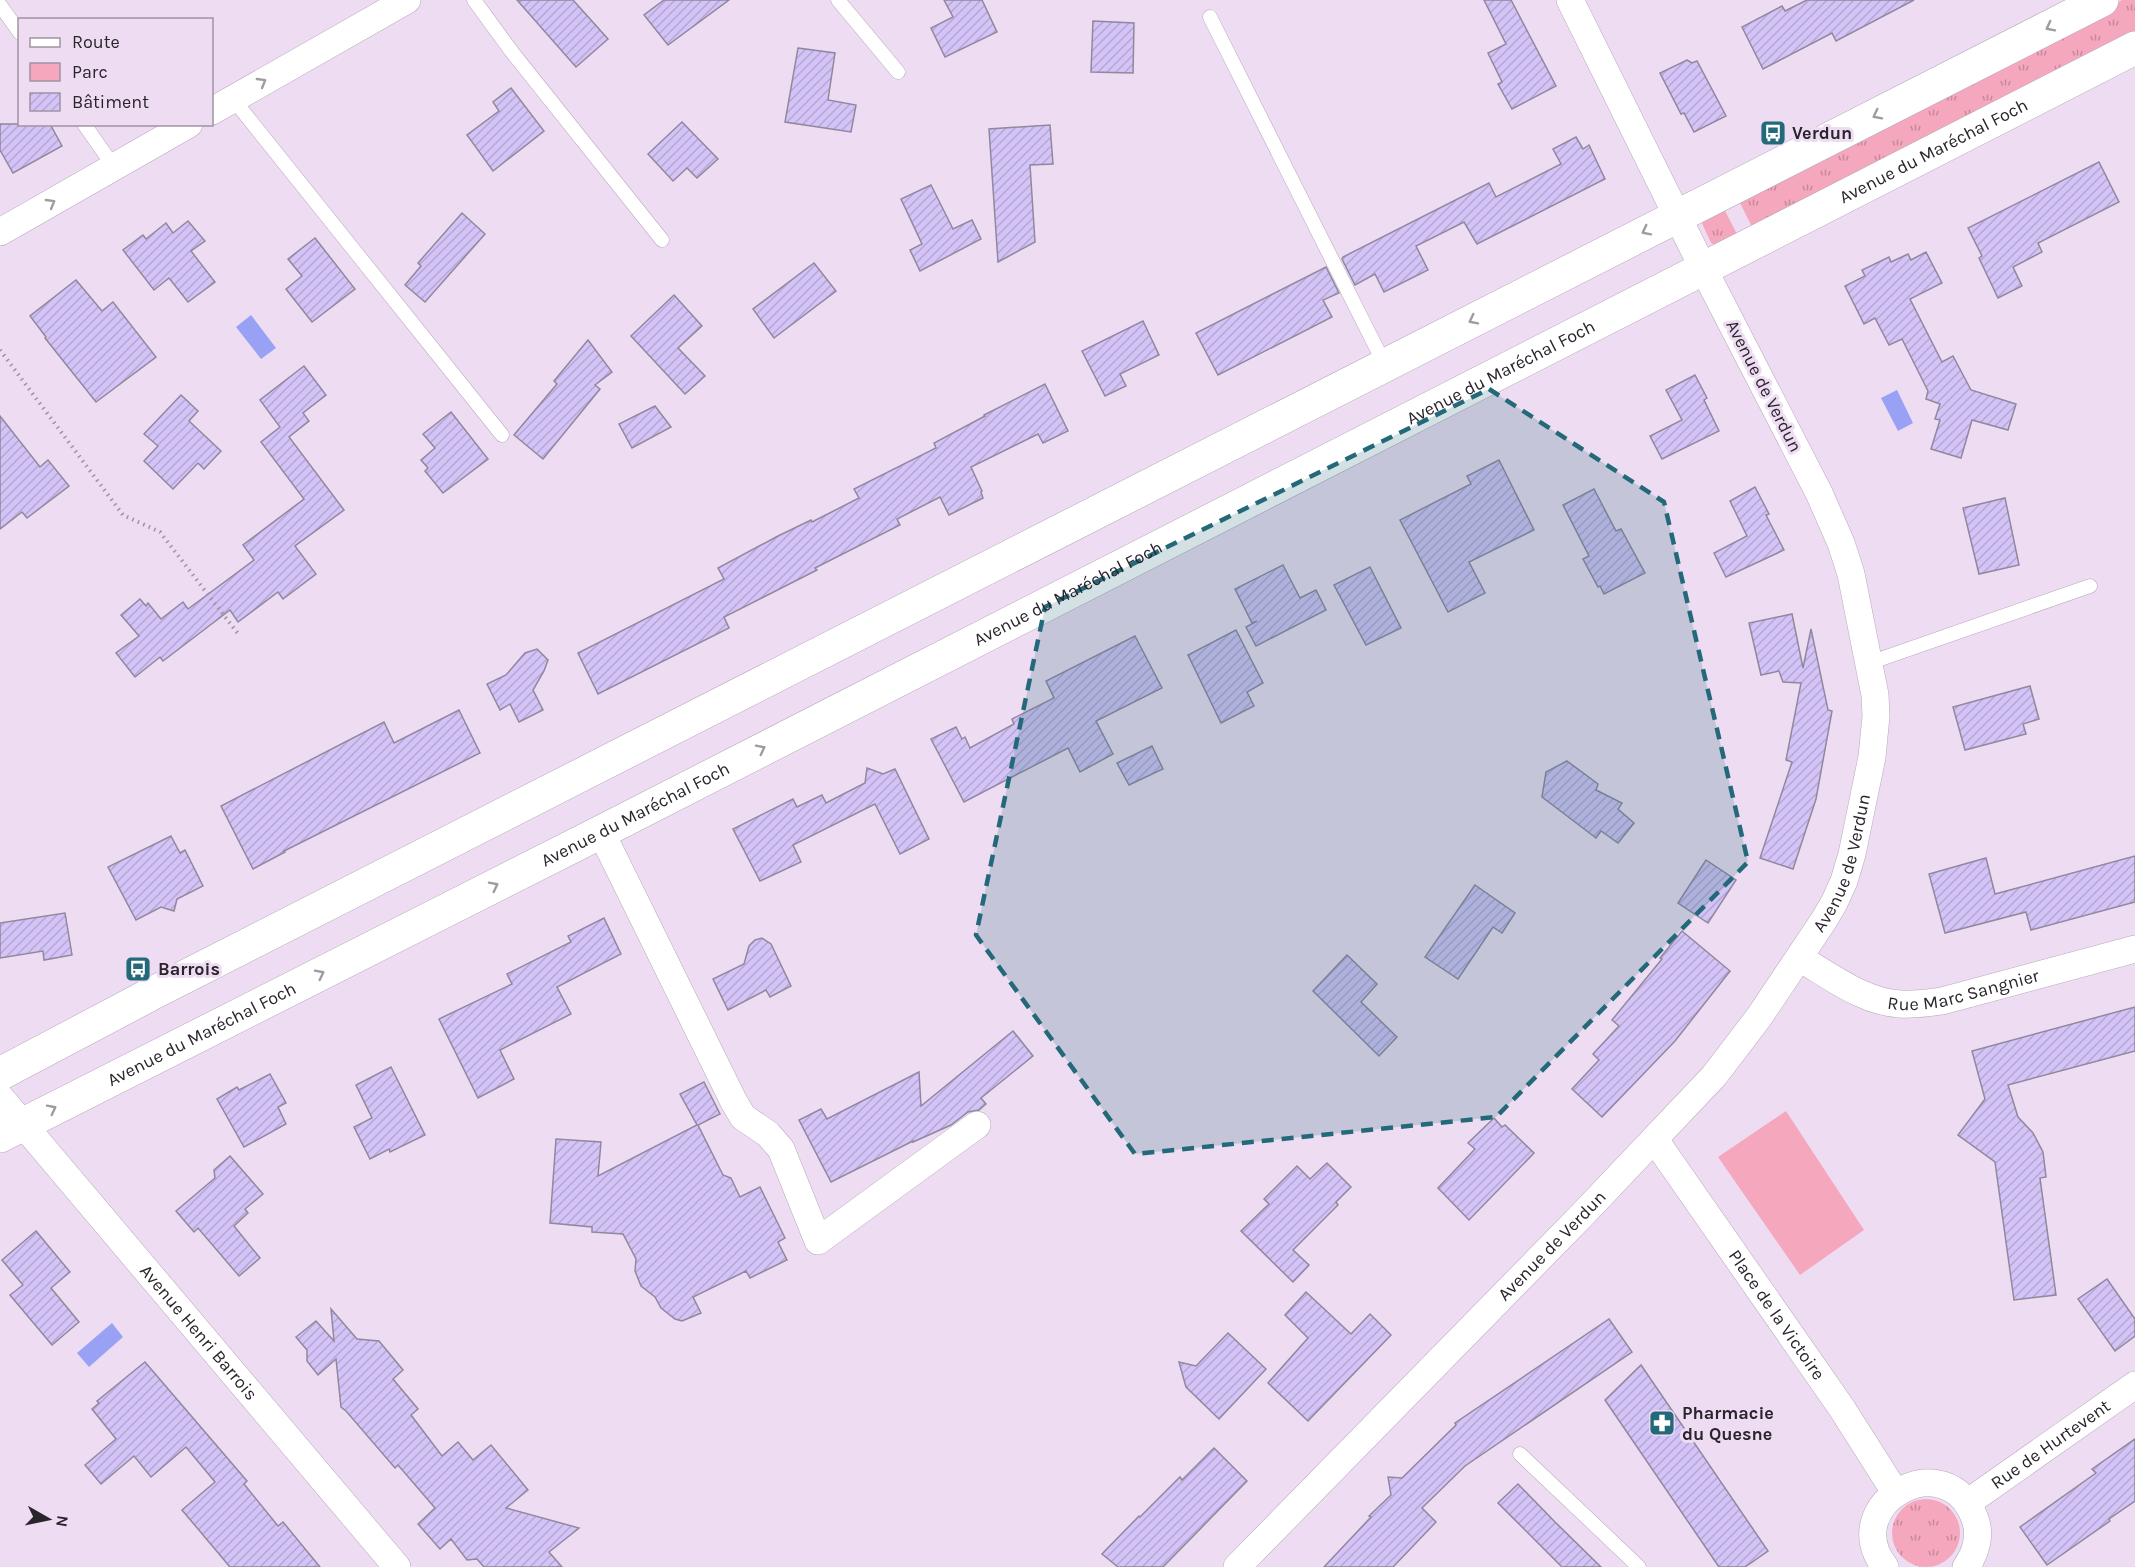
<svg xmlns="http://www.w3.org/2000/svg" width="2135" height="1567" font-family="Karla,sans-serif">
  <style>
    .grass { fill: url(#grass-tufts) }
    .green { fill: #f5a7bd }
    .water { fill: #98a1f4 }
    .building { fill: url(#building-hatch); stroke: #8f889e; stroke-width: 1.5 }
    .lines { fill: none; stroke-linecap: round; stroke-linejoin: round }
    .lane-casing { stroke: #b7a8bb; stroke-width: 15 }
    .street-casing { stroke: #b7a8bb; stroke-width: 28 }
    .secondary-casing { stroke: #b7a8bb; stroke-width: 34 }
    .path { stroke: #9f93a3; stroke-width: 4; stroke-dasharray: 1.5 4.5; stroke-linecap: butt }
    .lane { stroke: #fff; stroke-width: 14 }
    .street { stroke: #fff; stroke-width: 27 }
    .secondary { stroke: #fff; stroke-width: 33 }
    .oneway { stroke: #9f9ca0 }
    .marked { fill: #246979; fill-opacity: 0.2; stroke: #246979; stroke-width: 4.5; stroke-dasharray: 12 8; stroke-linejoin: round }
    .labels { text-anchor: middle; stroke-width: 6; stroke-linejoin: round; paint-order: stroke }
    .poi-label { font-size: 18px; font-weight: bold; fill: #2a242c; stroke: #eeddf2; text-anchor: start }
    .street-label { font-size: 18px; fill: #2a242c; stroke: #eeddf2 }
  </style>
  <defs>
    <pattern id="grass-tufts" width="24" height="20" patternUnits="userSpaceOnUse" patternTransform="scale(1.5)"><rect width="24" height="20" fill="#f5a7bd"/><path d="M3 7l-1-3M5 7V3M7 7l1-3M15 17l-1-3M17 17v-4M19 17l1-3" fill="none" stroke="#c7889a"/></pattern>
    <pattern id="building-hatch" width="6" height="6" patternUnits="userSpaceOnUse" patternTransform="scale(1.5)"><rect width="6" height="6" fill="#d3c3f7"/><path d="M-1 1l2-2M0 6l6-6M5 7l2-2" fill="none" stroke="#b5a7d4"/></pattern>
  </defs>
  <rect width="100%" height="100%" fill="#eeddf2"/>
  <g class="grass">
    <path d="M 2122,0 L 2135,0 L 2135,37 L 1754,231 L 1736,195 Z"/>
    <path d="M 1721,203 L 1739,238 L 1716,246 L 1711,243 L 1701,221 Z"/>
    <circle cx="1926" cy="1533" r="34"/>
  </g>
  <path class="green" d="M 1786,1111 L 1864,1230 L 1800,1275 L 1718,1157 Z"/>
  <g class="water">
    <path d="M 251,315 L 276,348 L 261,359 L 236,327 Z"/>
    <path d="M 1897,390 L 1913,423 L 1898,431 L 1881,398 Z"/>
    <path d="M 112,1323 L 123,1337 L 89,1367 L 77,1353 Z"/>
  </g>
  <g class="building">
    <path d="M 517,0 L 573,0 L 608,39 L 576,67 Z"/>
    <path d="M 664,0 L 729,0 L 668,45 L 644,15 Z"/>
    <path d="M 944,0 L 982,0 L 997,32 L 945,57 L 931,28 L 953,17 Z"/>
    <path d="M 1484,0 L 1511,0 L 1556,86 L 1512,109 L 1498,84 L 1502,82 L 1488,53 L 1506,44 Z"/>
    <path d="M 1807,0 L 1914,0 L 1836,41 L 1832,33 L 1763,69 L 1742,27 L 1782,6 L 1785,11 Z"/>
    <path d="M 1093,21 L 1134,23 L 1133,73 L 1091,72 Z"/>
    <path d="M 798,48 L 835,53 L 828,100 L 856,105 L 851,132 L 785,122 Z"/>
    <path d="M 1687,60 L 1692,63 L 1697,61 L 1726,116 L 1694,132 L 1684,113 L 1681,114 L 1660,73 Z"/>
    <path d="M 511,88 L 544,131 L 493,171 L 467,135 L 499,111 L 493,102 Z"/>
    <path d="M 682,122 L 718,159 L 697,178 L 687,168 L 673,181 L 648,154 Z"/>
    <path d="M 0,124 L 50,124 L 62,146 L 13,173 L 0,150 Z"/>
    <path d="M 1050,125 L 1053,164 L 1030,165 L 1035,242 L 998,262 L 989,129 Z"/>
    <path d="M 1576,137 L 1583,149 L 1589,145 L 1605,179 L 1477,244 L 1464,222 L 1416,246 L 1428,270 L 1384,292 L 1375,274 L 1355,285 L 1342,259 L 1343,257 L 1489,183 L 1496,197 L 1561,164 L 1553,149 Z"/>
    <path d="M 2099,162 L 2119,202 L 2038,243 L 2042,252 L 2013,267 L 2022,286 L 1998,298 L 1979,258 L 1982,256 L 1968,228 Z"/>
    <path d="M 931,185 L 953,229 L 972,220 L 981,239 L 920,271 L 910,250 L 922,244 L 901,199 Z"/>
    <path d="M 462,213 L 485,234 L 425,302 L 405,285 L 421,266 L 418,263 Z"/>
    <path d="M 188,221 L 205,241 L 191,251 L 215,282 L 188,302 L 169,278 L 154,290 L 123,250 L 143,235 L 146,239 L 166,223 L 173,233 Z"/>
    <path d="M 315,238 L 355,289 L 312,322 L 286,289 L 302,276 L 288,259 Z"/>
    <path d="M 1926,252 L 1942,283 L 1910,299 L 1942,362 L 1953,356 L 1971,390 L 2016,404 L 2008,430 L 1972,420 L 1961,458 L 1931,449 L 1940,420 L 1935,419 L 1940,404 L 1926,399 L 1928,391 L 1902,339 L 1889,345 L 1875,318 L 1864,324 L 1845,286 L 1865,276 L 1862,270 L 1889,257 L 1891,262 L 1908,254 L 1911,260 Z"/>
    <path d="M 814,263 L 836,291 L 774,338 L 753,309 Z"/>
    <path d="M 1326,267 L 1339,293 L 1323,300 L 1332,317 L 1218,375 L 1196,333 Z"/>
    <path d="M 76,280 L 102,311 L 113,302 L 156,357 L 96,402 L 45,338 L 46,337 L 30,316 Z"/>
    <path d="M 674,295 L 702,326 L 678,348 L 705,376 L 685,394 L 631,336 Z"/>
    <path d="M 1143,321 L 1159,355 L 1120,374 L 1126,386 L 1105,396 L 1082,351 Z"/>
    <path d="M 588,340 L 612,372 L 595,385 L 600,389 L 543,459 L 514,435 L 557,384 L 554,381 Z"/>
    <path d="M 304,366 L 326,395 L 303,413 L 309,421 L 289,437 L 344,510 L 295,546 L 316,574 L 283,599 L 278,592 L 238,622 L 230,610 L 163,661 L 160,657 L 135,677 L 116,653 L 139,636 L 121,615 L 140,599 L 146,606 L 148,603 L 161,619 L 183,602 L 188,609 L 254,560 L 243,545 L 304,499 L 261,442 L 280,427 L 260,400 Z"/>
    <path d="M 1695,375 L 1707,398 L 1704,400 L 1719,431 L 1662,459 L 1650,436 L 1682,420 L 1666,390 Z"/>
    <path d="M 1045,384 L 1068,431 L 1043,443 L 1038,434 L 971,467 L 982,491 L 981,492 L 983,498 L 949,515 L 940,497 L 897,519 L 900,525 L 815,568 L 817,570 L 724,617 L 729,628 L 598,694 L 578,653 L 724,579 L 718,568 L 778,536 L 811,520 L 812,522 L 859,498 L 854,489 L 936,448 L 934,443 L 985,416 L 984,415 Z"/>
    <path d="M 181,395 L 198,411 L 189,421 L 221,451 L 204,469 L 198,463 L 173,489 L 144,461 L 158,446 L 144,434 Z"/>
    <path d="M 655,406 L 671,427 L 632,448 L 619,424 Z"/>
    <path d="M 451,412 L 488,459 L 443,493 L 425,471 L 428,468 L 421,460 L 435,448 L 423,434 Z"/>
    <path d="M 0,416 L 40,467 L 48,460 L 69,486 L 27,518 L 22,512 L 0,529 Z"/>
    <path d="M 1499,460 L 1534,530 L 1469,562 L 1485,593 L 1448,612 L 1400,520 L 1471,484 L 1467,476 Z"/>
    <path d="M 1755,487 L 1769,514 L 1766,515 L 1784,550 L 1726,577 L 1714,553 L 1747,536 L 1730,501 Z"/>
    <path d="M 1594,489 L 1616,531 L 1621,529 L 1645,573 L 1604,594 L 1600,586 L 1598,587 L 1583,559 L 1589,556 L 1563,505 Z"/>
    <path d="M 2005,498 L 2019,565 L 1979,574 L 1963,508 Z"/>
    <path d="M 1283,565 L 1300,598 L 1316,590 L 1326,610 L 1256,646 L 1246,627 L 1257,621 L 1252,623 L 1235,589 Z"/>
    <path d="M 1370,567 L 1401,628 L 1366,645 L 1334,585 Z"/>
    <path d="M 1792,614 L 1803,668 L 1811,629 L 1828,710 L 1832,711 L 1816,799 L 1793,869 L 1760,858 L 1792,762 L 1786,760 L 1801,683 L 1783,682 L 1779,671 L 1761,675 L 1749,623 Z"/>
    <path d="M 1236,630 L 1263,683 L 1247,692 L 1254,706 L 1221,723 L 1188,655 Z"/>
    <path d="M 1135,636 L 1162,688 L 1096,721 L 1113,754 L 1080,772 L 1068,748 L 964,802 L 931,739 L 956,727 L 962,739 L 965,737 L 970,748 L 1014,724 L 1012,719 L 1054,698 L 1046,681 Z"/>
    <path d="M 537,649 L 548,660 L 544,671 L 533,690 L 543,710 L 519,722 L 510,704 L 500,710 L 487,684 L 506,675 L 525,653 Z"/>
    <path d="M 2030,686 L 2039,719 L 2023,724 L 2026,734 L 1965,750 L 1953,707 Z"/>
    <path d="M 459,710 L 480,753 L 284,851 L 285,852 L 253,869 L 221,806 L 384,722 L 394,743 Z"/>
    <path d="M 1152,746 L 1163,769 L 1129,785 L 1117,763 Z"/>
    <path d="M 1567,761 L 1598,784 L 1596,790 L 1622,803 L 1618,809 L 1634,823 L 1618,843 L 1601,831 L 1596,838 L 1542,797 L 1546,772 Z"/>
    <path d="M 867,768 L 883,774 L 895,769 L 929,839 L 900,854 L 875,804 L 793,845 L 801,862 L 760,881 L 733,829 L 793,799 L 797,807 L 822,795 L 826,803 L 865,783 Z"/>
    <path d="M 171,836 L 180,853 L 185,850 L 203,886 L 177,899 L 174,911 L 161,907 L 136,920 L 108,867 Z"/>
    <path d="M 2135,856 L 2135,902 L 2031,930 L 2026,912 L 1945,933 L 1929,874 L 1986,858 L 1995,894 Z"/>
    <path d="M 1706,860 L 1736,880 L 1708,923 L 1678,903 Z"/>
    <path d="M 1475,885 L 1515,913 L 1502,933 L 1493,927 L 1458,979 L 1425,957 Z"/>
    <path d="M 65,913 L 72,955 L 44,960 L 43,951 L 0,958 L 0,923 Z"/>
    <path d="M 604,918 L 621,954 L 557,987 L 571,1014 L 500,1050 L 514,1079 L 478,1098 L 439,1019 L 512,984 L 507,974 L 571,942 L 568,936 Z"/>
    <path d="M 1682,931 L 1730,971 L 1675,1041 L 1602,1117 L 1572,1089 L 1599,1060 L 1593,1054 L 1619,1026 L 1612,1020 L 1662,959 L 1660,958 Z"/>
    <path d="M 762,938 L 771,944 L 791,986 L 770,997 L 766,990 L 728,1010 L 713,979 L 744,964 L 749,946 L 755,940 Z"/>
    <path d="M 1347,955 L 1377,984 L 1361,1002 L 1397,1037 L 1379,1056 L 1313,991 Z"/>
    <path d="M 2135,1007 L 2135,1051 L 2008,1085 L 2018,1117 L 2033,1133 L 2043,1152 L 2046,1177 L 2040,1178 L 2056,1295 L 2014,1300 L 1995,1162 L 1958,1135 L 1985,1099 L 1972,1051 Z"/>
    <path d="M 1013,1031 L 1033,1056 L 981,1098 L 986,1104 L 979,1110 L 968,1112 L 951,1125 L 913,1142 L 913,1141 L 831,1182 L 799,1120 L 821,1109 L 827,1119 L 919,1072 L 921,1106 Z"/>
    <path d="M 391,1067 L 425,1135 L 390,1152 L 389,1149 L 370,1159 L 354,1127 L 372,1118 L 356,1085 Z"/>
    <path d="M 270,1074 L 286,1103 L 278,1107 L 286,1124 L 244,1147 L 217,1099 L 237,1087 L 239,1090 Z"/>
    <path d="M 704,1082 L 720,1114 L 698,1125 L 723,1175 L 731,1178 L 740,1197 L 760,1187 L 785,1238 L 778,1242 L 787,1260 L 750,1278 L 746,1271 L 693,1297 L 701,1313 L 682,1321 L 675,1319 L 661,1308 L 655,1297 L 641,1286 L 635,1271 L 636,1259 L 623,1234 L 592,1232 L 592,1227 L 550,1223 L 556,1139 L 601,1142 L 598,1176 L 697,1125 L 680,1094 Z"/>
    <path d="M 1494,1118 L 1502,1127 L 1505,1125 L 1534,1153 L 1469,1220 L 1438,1188 L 1475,1149 L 1468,1143 Z"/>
    <path d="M 230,1156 L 263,1194 L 245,1209 L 248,1213 L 234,1226 L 260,1258 L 239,1276 L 198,1228 L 194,1232 L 176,1211 L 215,1178 L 214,1170 Z"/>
    <path d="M 1327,1163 L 1351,1187 L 1336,1202 L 1338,1205 L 1293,1250 L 1309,1265 L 1293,1282 L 1241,1231 L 1269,1204 L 1264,1199 L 1297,1166 L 1310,1179 Z"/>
    <path d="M 36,1231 L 70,1272 L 51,1288 L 79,1322 L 52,1345 L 10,1295 L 23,1285 L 2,1260 Z"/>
    <path d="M 2107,1279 L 2135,1319 L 2135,1336 L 2115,1351 L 2078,1299 Z"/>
    <path d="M 1306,1292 L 1351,1334 L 1370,1314 L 1391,1335 L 1308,1421 L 1268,1383 L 1308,1338 L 1285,1315 Z"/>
    <path d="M 331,1309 L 357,1339 L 379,1341 L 403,1370 L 393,1379 L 418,1409 L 411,1415 L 442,1456 L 458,1442 L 473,1460 L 491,1445 L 528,1490 L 506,1508 L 579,1528 L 549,1552 L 562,1567 L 484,1567 L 477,1559 L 467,1560 L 451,1539 L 440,1549 L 418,1524 L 435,1508 L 398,1465 L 395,1468 L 346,1411 L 341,1407 L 336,1359 L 318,1375 L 307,1361 L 307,1350 L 296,1337 L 316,1321 L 334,1341 Z"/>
    <path d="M 1609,1319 L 1632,1352 L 1465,1466 L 1422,1508 L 1436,1522 L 1393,1567 L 1324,1567 L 1371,1517 L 1369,1516 L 1391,1495 L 1388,1477 L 1402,1478 L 1456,1425 L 1455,1423 Z"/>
    <path d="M 1228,1333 L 1266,1369 L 1219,1419 L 1186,1387 L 1179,1362 L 1196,1366 Z"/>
    <path d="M 145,1362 L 247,1481 L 244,1484 L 278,1526 L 283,1522 L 320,1567 L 230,1567 L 182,1510 L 215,1482 L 186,1447 L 151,1477 L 134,1456 L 101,1484 L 85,1465 L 116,1439 L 92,1409 L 99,1403 L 97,1401 Z"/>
    <path d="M 1641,1365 L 1768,1551 L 1745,1567 L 1719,1567 L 1605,1400 Z"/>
    <path d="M 2135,1439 L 2135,1501 L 2109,1519 L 2110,1521 L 2047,1565 L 2020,1527 L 2096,1473 L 2092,1469 Z"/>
    <path d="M 1214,1448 L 1247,1481 L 1163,1567 L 1118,1567 L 1102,1554 L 1139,1516 L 1140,1517 L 1180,1477 L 1182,1480 Z"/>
    <path d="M 1518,1484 L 1555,1522 L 1601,1567 L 1562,1567 L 1498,1503 Z"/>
  </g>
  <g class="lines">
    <defs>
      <g id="lane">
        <path d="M 474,0 L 512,52 L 662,240"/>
        <path d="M 838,0 L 898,72"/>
        <path d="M 0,5 L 20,33"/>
        <path d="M 1210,17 L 1385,365"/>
        <path d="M 233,99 L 502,435"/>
        <path d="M 84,124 L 114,167"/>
        <path d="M 1869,663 L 2090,586"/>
        <path d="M 1520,1454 L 1639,1567"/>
      </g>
      <g id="street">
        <path d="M 212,111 L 407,0"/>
        <path d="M 0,232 L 189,124"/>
        <path d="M 601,832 L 734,1102 L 743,1117 L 768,1134 L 781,1149 L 818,1241 L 977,1125"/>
        <path id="s1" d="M 1799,958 C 1831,976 1863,1002 1900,1004 C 1914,1005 1928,1003 1942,1001 L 2135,949"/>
        <path id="s2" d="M 0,1097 L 397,1567"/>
        <path id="s3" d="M 1655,1140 L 1841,1407 L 1895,1492"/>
        <path id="s4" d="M 1967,1503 L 2135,1385"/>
        <path id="s5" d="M 1237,1567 L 1584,1213 L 1714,1076 L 1759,1017 L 1824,920 L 1834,903 L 1844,881 L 1852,854 L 1872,757 L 1876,716 L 1875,695 L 1851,574 L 1841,543 L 1819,493 L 1703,268 L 1570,0"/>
        <path d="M 1885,1567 C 1836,1503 1948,1442 1975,1519 C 1981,1535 1976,1553 1966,1567"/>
      </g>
      <g id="secondary">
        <path d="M 0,1074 L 153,993 L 2102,0"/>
        <path id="s6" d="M 0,1136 L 601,832 L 2135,48"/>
      </g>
    </defs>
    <use href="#lane" class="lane-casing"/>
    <use href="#street" class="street-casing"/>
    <use href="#secondary" class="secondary-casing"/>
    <path class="path" d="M 0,350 L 123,515 L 160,532 L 239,635"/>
    <use href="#lane" class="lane"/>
    <use href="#street" class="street"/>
    <use href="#secondary" class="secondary"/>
  </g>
  <defs><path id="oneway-chevron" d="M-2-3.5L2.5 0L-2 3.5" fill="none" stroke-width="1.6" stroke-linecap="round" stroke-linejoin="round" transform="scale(1.5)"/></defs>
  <g class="oneway">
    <use href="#oneway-chevron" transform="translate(2050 27) rotate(153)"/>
    <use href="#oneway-chevron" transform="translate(262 82) rotate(-30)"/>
    <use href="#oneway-chevron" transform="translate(1877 115) rotate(153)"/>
    <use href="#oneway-chevron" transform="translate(51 203) rotate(-30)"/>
    <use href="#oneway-chevron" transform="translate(1646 231) rotate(153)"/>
    <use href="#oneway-chevron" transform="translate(1473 320) rotate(153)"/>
    <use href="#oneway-chevron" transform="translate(761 749) rotate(-27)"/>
    <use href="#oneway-chevron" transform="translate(494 886) rotate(-27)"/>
    <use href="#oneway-chevron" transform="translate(320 974) rotate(-27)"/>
    <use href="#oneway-chevron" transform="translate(52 1109) rotate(-27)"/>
  </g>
  <path class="marked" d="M 1489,389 L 1664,502 L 1748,862 L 1496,1117 L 1135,1154 L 976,935 L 1045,607 Z"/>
  <defs>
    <symbol id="bus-square" viewBox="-11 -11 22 22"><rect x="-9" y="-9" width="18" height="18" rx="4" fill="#246979" stroke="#eeddf2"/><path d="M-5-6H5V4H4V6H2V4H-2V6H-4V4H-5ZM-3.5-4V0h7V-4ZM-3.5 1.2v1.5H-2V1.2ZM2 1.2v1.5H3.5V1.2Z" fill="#fff"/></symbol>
    <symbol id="pharmacy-square" viewBox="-11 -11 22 22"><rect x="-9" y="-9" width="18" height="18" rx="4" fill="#246979" stroke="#eeddf2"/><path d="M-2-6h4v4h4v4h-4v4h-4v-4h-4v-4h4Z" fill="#fff"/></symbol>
  </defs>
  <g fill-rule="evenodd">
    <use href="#bus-square" x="1758" y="118" width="30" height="30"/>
    <use href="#bus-square" x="123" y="954" width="30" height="30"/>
    <use href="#pharmacy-square" x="1647" y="1408" width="30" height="30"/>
  </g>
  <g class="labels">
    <g class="poi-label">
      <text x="1792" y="139">Verdun</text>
      <text x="158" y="975">Barrois</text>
      <text x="1682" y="1419">Pharmacie<tspan x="1682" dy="21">du Quesne</tspan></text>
    </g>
    <g class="street-label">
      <text dy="6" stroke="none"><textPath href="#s6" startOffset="2170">Avenue du Maréchal Foch</textPath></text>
      <text dy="6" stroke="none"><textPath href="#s6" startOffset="1684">Avenue du Maréchal Foch</textPath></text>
      <text transform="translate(1764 386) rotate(63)" y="6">Avenue de Verdun</text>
      <text dy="6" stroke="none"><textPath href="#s6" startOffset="1198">Avenue du Maréchal Foch</textPath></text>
      <text dy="6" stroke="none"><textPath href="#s6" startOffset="712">Avenue du Maréchal Foch</textPath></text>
      <text dy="6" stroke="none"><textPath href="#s5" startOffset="936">Avenue de Verdun</textPath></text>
      <text dy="6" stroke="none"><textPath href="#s1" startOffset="177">Rue Marc Sangnier</textPath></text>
      <text dy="6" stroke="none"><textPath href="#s6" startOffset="226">Avenue du Maréchal Foch</textPath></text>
      <text dy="6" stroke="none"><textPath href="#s5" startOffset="450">Avenue de Verdun</textPath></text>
      <text dy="6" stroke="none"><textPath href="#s3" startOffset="213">Place de la Victoire</textPath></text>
      <text dy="6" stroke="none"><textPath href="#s2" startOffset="308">Avenue Henri Barrois</textPath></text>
      <text dy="6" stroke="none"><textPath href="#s4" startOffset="102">Rue de Hurtevent</textPath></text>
    </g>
  </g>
  <rect x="18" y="18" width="195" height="108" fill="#eeddf2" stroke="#a093a3" stroke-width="1.5"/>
  <rect x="30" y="38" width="30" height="9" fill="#ffffff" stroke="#a093a3" stroke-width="1.5"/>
  <text x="72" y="48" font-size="18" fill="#2a242c">Route</text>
  <rect x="30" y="63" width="30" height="18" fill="#f5a7bd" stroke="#a093a3" stroke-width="1.5"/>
  <text x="72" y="78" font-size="18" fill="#2a242c">Parc</text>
  <rect x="30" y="93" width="30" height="18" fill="url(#building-hatch)" stroke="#a093a3" stroke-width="1.5"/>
  <text x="72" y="108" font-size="18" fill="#2a242c">Bâtiment</text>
  <g transform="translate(48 1519) rotate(99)" stroke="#eeddf2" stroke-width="4.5" paint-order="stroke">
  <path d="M0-4.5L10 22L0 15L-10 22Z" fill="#2a242c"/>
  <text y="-9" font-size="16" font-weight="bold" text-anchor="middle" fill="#2a242c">N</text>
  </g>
</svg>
